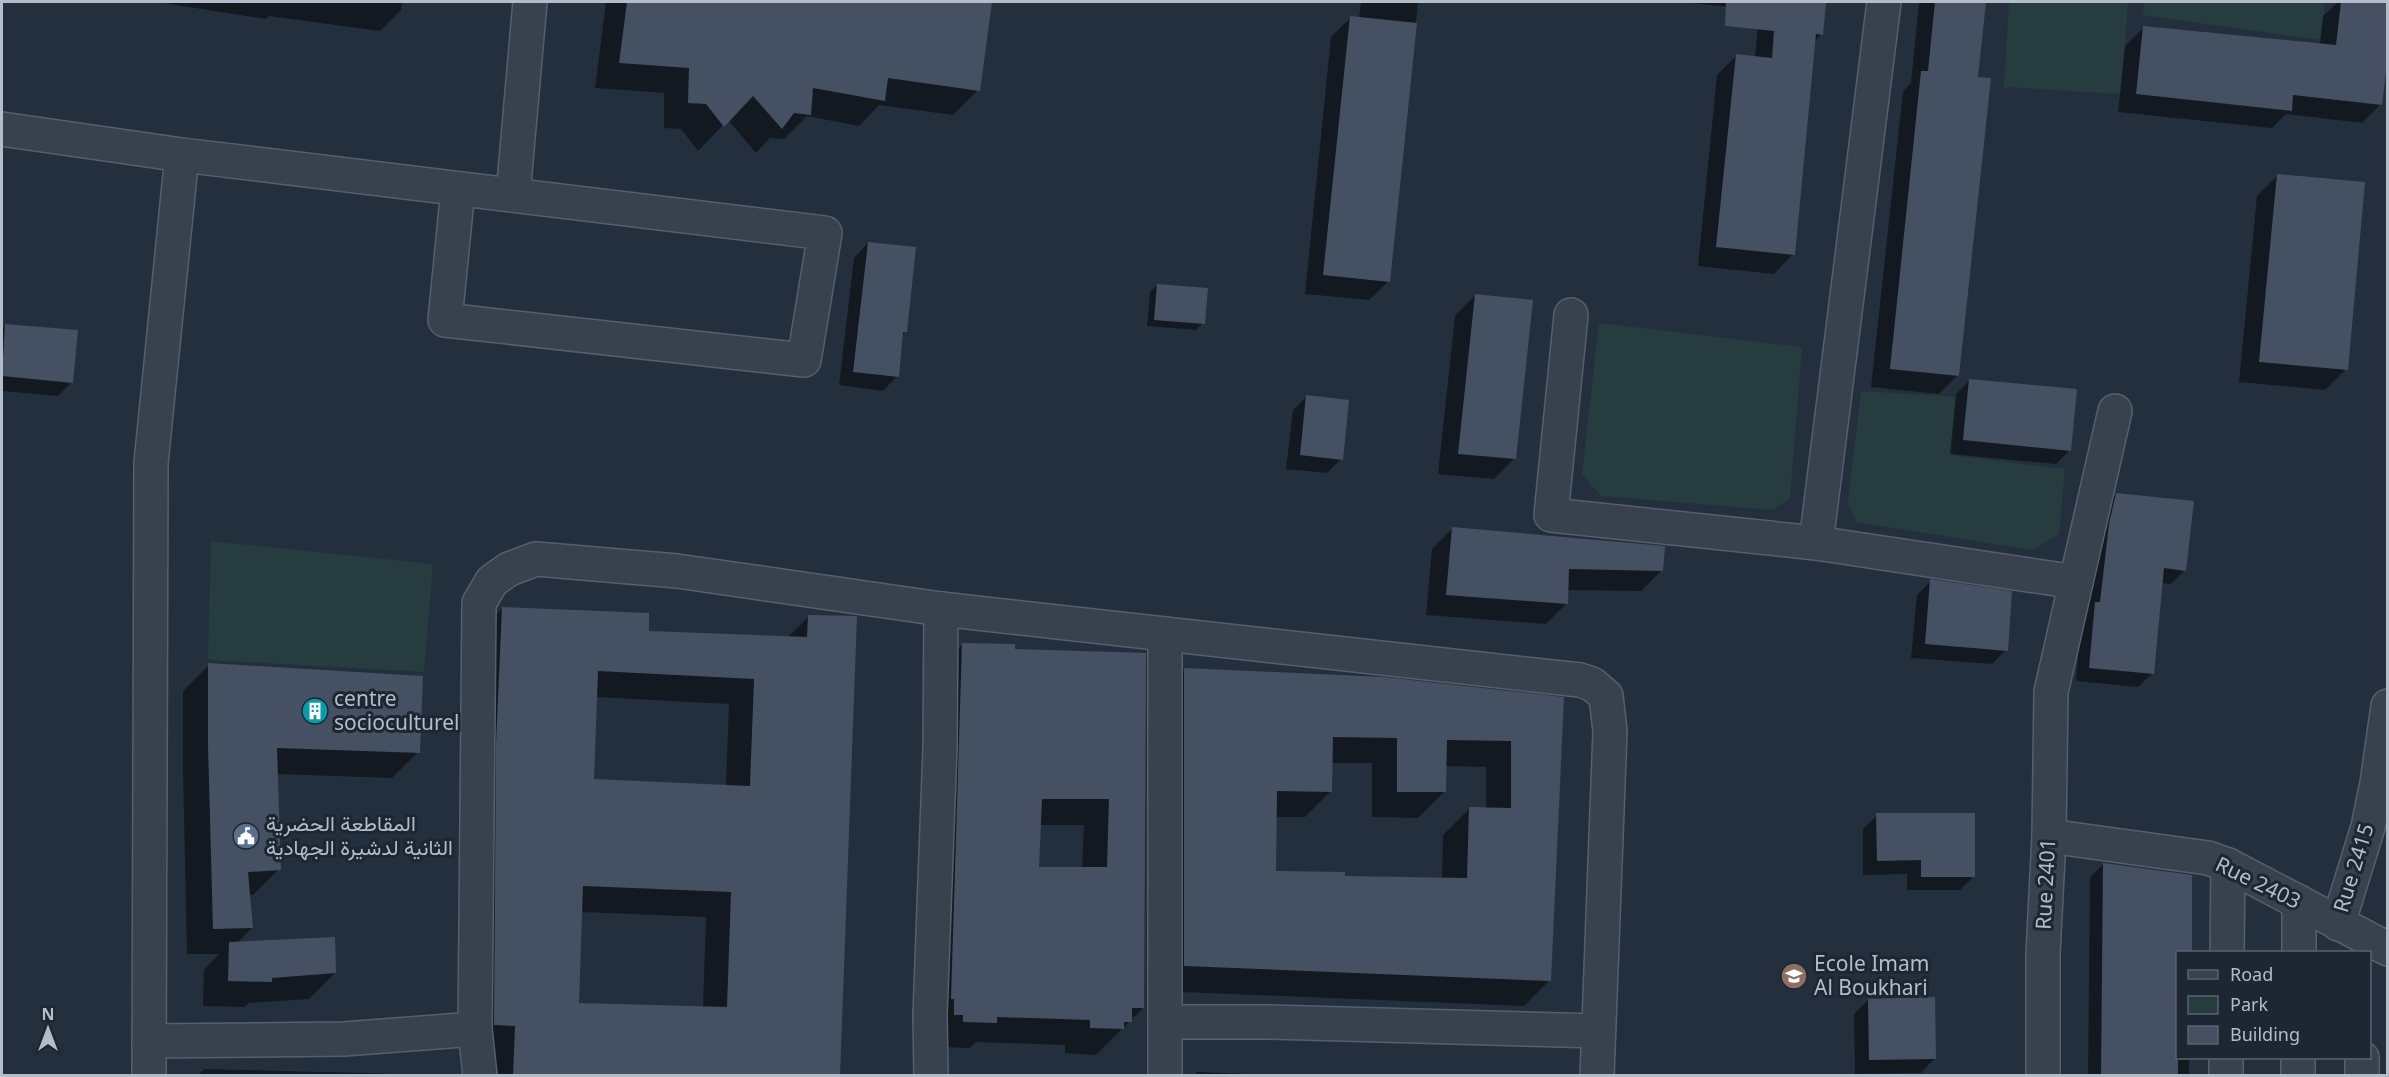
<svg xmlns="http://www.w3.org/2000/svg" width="2389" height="1077" font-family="'Noto Sans',Vazirmatn,sans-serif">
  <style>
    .green { fill: #263c3f }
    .shadow { fill: #0007; fill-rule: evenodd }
    .building { fill: #455162; fill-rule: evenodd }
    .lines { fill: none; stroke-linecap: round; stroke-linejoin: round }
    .minor-casing { stroke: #565f6c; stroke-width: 36 }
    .minor { stroke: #38414e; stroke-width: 33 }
    .labels { text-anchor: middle; stroke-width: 6; stroke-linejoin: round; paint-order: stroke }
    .poi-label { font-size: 21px; fill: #b4bcc9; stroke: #1d2633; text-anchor: start }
    .street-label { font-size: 21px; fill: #b4bcc9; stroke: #1d2633 }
  </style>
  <rect width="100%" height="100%" fill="#242f3e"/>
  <g class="green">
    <path d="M 2009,2 L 2128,2 L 2121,94 L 2004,87 Z"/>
    <path d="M 2144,2 L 2325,2 L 2320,40 L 2143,15 Z"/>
    <path d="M 1599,323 L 1802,347 L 1790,498 L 1773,510 L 1601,496 L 1582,474 Z"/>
    <path d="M 1861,391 L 1956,397 L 1952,455 L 2065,469 L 2059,534 L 2032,550 L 1856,522 L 1848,502 Z"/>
    <path d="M 211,541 L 433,564 L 424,672 L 208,660 Z"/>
  </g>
  <g class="shadow">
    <path d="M 157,2 L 402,2 L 401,10 L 380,31 L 269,16 L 266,19 Z"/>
    <path d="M 606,2 L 991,2 L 978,90 L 953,115 L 879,105 L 859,126 L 807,116 L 784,139 L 770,138 L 756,153 L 728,120 L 698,151 L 681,129 L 664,128 L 664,93 L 595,88 Z"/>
    <path d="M 1361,2 L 1418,2 L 1389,281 L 1369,300 L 1305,294 L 1331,37 L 1351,17 L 1359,18 Z"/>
    <path d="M 1681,2 L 1825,2 L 1822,34 L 1814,42 L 1793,254 L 1774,274 L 1698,266 L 1717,75 L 1736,56 L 1755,58 L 1759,10 Z"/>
    <path d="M 1919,2 L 1985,2 L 1977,78 L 1958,375 L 1939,394 L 1871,387 L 1903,91 L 1911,83 Z"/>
    <path d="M 2338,2 L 2388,2 L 2388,40 L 2381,104 L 2362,123 L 2286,114 L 2272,128 L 2118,112 L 2125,46 L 2143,28 L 2320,45 L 2323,16 Z"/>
    <path d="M 2278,175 L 2346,369 L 2325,390 L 2239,382 L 2257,196 Z"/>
    <path d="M 868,243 L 905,332 L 901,336 L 897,376 L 883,391 L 839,385 L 854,258 Z"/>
    <path d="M 1157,285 L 1203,323 L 1196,330 L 1147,326 L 1150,292 Z"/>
    <path d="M 1475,295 L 1515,458 L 1494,479 L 1438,474 L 1455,316 Z"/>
    <path d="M 6,325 L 72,382 L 58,396 L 2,391 L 2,330 Z"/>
    <path d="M 1970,380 L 2070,450 L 2056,464 L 1950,454 L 1956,394 Z"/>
    <path d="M 1307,396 L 1341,459 L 1327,473 L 1286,469 L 1293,410 Z"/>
    <path d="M 2116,494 L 2185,570 L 2171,584 L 2161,583 L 2153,673 L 2138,687 L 2076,681 L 2081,617 L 2087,612 L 2095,539 L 2102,508 Z"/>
    <path d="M 1452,529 L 1662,570 L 1641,591 L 1567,590 L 1566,604 L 1546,624 L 1426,615 L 1432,549 Z"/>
    <path d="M 1931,581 L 2006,650 L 1992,664 L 1911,658 L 1917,595 Z"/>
    <path d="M 502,609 L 647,633 L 787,638 L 809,616 L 839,1076 L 489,1076 L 477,634 ZM 596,697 L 729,704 L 726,786 L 593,781 ZM 581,912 L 706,917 L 703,1008 L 578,1004 Z"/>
    <path d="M 963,644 L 1013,650 L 1145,655 L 1143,1008 L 1096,1055 L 1065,1053 L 1065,1045 L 976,1042 L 970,1048 L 938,1047 L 937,670 ZM 1039,825 L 1084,825 L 1082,869 L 1038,869 Z"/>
    <path d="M 209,665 L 418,752 L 392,778 L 277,774 L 279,869 L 253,895 L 249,895 L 252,928 L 237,943 L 335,973 L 309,999 L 249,1003 L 245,1007 L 203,1006 L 204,970 L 219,954 L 187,954 L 183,772 L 183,691 Z"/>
    <path d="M 1184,670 L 1562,698 L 1550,980 L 1524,1006 L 1158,991 L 1158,696 ZM 1331,763 L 1372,763 L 1372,817 L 1418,818 L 1444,792 L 1445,766 L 1486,767 L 1486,809 L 1469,809 L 1443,835 L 1442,879 L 1344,878 L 1274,872 L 1275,817 L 1305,817 L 1331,791 Z"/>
    <path d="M 1877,815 L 1974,876 L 1960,890 L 1907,890 L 1907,874 L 1863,875 L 1863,829 Z"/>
    <path d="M 2104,864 L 2191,876 L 2190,952 L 2178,952 L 2178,1058 L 2189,1058 L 2189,1076 L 2088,1076 L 2090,877 Z"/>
    <path d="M 1868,1000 L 1935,1058 L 1921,1073 L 1855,1074 L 1854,1014 Z"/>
    <path d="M 204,1069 L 444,1075 L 197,1076 Z"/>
    <path d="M 1197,1072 L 1304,1076 L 1193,1076 Z"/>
  </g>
  <g class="building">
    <path d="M 627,2 L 992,2 L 980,91 L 888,78 L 885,101 L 813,88 L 811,115 L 794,113 L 782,129 L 753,96 L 724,127 L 706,104 L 688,103 L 689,68 L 619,63 Z"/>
    <path d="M 1726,2 L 1826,2 L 1823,35 L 1816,34 L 1795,255 L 1716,247 L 1736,54 L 1772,58 L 1774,31 L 1725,26 Z"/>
    <path d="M 1935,2 L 1986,2 L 1978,77 L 1991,78 L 1959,376 L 1890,369 L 1921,71 L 1928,71 Z"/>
    <path d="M 2341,2 L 2388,2 L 2388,54 L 2382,105 L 2293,95 L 2292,111 L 2136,94 L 2143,26 L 2336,45 Z"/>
    <path d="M 1350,16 L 1417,23 L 1390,282 L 1323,275 Z"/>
    <path d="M 2277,174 L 2365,182 L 2348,370 L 2259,362 Z"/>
    <path d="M 868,242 L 916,247 L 907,332 L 903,332 L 899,377 L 853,372 Z"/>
    <path d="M 1157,284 L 1208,288 L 1205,324 L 1154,320 Z"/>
    <path d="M 1475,294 L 1533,300 L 1516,459 L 1458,454 Z"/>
    <path d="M 5,324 L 78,330 L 73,383 L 2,376 Z"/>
    <path d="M 1969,379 L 2077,389 L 2071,451 L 1963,440 Z"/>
    <path d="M 1306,395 L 1349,400 L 1343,460 L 1300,455 Z"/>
    <path d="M 2116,493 L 2194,501 L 2186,571 L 2164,568 L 2154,674 L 2089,668 L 2095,602 L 2100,602 L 2109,524 Z"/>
    <path d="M 1452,527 L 1665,546 L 1663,571 L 1569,569 L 1568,604 L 1446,595 Z"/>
    <path d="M 1930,579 L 2012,591 L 2008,651 L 1925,644 Z"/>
    <path d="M 502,607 L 649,613 L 649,631 L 807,637 L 808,615 L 857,616 L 840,1076 L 513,1076 L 515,1026 L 494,1025 L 496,744 ZM 598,671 L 754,679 L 750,786 L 594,779 ZM 583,886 L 731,892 L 727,1007 L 579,1003 Z"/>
    <path d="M 962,643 L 1015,644 L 1015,649 L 1146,653 L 1144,1008 L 1132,1008 L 1132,1022 L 1124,1022 L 1124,1029 L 1090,1028 L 1090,1020 L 997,1017 L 997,1023 L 963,1022 L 963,1015 L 954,1015 L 954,999 L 951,999 ZM 1042,799 L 1109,799 L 1107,867 L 1039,867 Z"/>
    <path d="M 208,663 L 423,676 L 420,753 L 277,748 L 281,870 L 248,872 L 253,928 L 213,929 L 208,745 Z"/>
    <path d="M 1184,668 L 1384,677 L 1564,697 L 1551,981 L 1184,966 ZM 1333,737 L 1397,738 L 1397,792 L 1446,792 L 1447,740 L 1511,741 L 1511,808 L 1469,807 L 1467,878 L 1345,876 L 1345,872 L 1276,871 L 1277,791 L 1332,792 Z"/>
    <path d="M 1876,813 L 1975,813 L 1975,877 L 1921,877 L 1921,860 L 1877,861 Z"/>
    <path d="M 2103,863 L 2192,875 L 2192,952 L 2178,952 L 2178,1076 L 2101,1076 Z"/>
    <path d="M 335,937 L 336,973 L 272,978 L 272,982 L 228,981 L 229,942 Z"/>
    <path d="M 1935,997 L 1936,1059 L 1869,1060 L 1868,999 Z"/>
  </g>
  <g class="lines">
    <defs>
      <g id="minor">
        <path d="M 2,129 L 182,155 L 825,233 L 804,360 L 445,320 L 458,189"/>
        <path d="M 513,195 L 530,2"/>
        <path d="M 1571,315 L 1551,515 L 1816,543 L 2076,582 L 2115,411"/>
        <path d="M 1816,543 L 1884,2"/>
        <path d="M 2049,836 L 2208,858 L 2228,865 L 2388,949"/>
        <path d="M 2338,924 L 2368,827 L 2377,783 L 2388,706"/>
        <path d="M 2227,952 L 2228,865"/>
        <path d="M 2299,952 L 2299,902"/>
        <path d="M 1165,1022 L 1269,1022 L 1598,1031"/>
        <path d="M 149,1041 L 344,1039 L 475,1029"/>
        <path d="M 149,1076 L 151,463 L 182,155"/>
        <path d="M 480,1076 L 475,1029 L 479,603 L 492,581 L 509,569 L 536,559 L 677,571 L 941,609 L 1580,680 L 1592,684 L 1606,696 L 1610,731 L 1597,1076"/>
        <path d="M 931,1076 L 930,1015 L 940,748 L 941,609"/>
        <path d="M 1165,1076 L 1165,634"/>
        <path d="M 2043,1076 L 2043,954 L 2049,836 L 2051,692 L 2076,582"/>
        <path d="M 2226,1076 L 2226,1058"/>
        <path d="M 2298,1076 L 2298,1058"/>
        <path d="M 2362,1076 L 2362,1058"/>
      </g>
    </defs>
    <use href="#minor" class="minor-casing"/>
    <use href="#minor" class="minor"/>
  </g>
  <defs>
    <symbol id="building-disc" viewBox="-11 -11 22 22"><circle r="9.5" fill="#0f9aa8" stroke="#1d2633"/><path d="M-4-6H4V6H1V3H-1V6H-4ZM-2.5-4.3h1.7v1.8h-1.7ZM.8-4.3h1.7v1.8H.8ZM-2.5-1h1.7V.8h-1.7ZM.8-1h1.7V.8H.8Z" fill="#fff"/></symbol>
    <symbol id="civic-disc" viewBox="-11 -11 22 22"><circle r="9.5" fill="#5c6f8a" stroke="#1d2633"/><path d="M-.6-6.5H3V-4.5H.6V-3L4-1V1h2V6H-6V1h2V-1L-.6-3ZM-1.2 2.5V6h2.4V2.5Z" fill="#fff"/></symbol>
    <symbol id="school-disc" viewBox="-11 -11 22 22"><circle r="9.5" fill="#8d6e63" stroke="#1d2633"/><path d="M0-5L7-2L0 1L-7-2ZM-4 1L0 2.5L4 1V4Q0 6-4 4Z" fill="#fff"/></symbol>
  </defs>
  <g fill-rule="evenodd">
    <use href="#building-disc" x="300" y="696" width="30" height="30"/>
    <use href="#civic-disc" x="231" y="821" width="30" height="30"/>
    <use href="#school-disc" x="1779" y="961" width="30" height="30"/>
  </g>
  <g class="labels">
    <g class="poi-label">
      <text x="334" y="706">centre<tspan x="334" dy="24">socioculturel</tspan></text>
      <text x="266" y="831">المقاطعة الحضرية<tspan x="266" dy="24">الثانية لدشيرة الجهادية</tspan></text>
      <text x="1814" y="971">Ecole Imam<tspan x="1814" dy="24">Al Boukhari</tspan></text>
    </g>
    <g class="street-label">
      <text transform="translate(2354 868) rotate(-73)" y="7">Rue 2415</text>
      <text transform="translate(2258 883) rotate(26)" y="7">Rue 2403</text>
      <text transform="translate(2046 884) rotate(-87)" y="7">Rue 2401</text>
    </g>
  </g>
  <rect width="2389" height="1077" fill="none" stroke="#b4bcc9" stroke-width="6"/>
  <rect x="2176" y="951" width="195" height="108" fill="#1d2633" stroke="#59626f" stroke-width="1.5"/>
  <rect x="2188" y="970" width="30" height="9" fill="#38414e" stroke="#59626f" stroke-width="1.5"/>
  <text x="2230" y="981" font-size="18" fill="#b4bcc9">Road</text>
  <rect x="2188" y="996" width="30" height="18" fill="#263c3f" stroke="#59626f" stroke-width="1.5"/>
  <text x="2230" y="1011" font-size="18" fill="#b4bcc9">Park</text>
  <rect x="2188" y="1026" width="30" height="18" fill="#455162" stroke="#59626f" stroke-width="1.5"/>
  <text x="2230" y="1041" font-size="18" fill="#b4bcc9">Building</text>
  <g transform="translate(48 1029)" stroke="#1d2633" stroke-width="4.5" paint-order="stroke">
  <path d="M0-4.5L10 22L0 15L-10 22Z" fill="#b4bcc9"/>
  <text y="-9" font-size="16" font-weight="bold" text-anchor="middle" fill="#b4bcc9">N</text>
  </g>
</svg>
